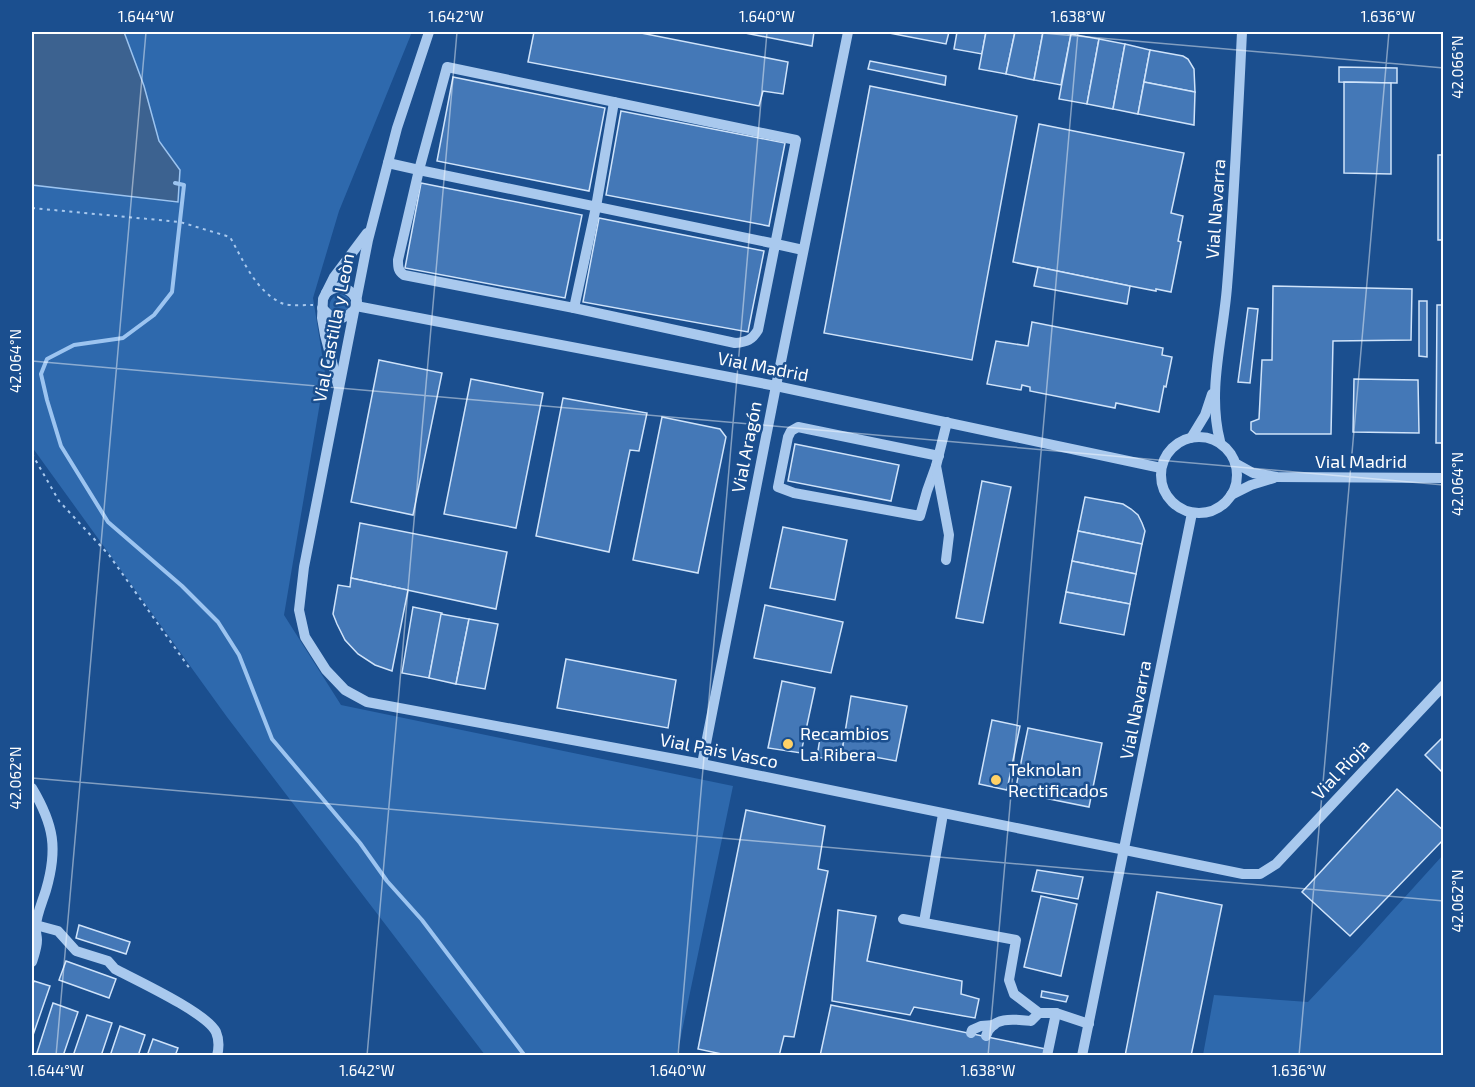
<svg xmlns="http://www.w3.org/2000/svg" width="1475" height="1087" font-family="'Exo 2',sans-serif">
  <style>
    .green { fill: #2e69ad }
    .water { fill: #3c6290; stroke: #9cc4f0; stroke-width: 1.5 }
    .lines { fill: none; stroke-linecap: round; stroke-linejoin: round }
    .stream { stroke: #9cc4f0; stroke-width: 4 }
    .building { fill: #4478b7; stroke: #cfe3fa; stroke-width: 1.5 }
    .path { stroke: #a9c9ee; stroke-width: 2; stroke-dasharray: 3 4.5; stroke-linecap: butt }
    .minor { stroke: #a9c9ee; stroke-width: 10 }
    .ticks { fill: none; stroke: #fff; stroke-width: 1.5; stroke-opacity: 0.45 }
    .poi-dot { fill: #ffd166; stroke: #1b4f8f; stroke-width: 2 }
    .labels { text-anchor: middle; stroke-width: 5; stroke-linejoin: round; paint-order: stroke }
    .street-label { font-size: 18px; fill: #fff; stroke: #1b4f8f }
    .poi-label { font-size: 18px; fill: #fff; stroke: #1b4f8f; text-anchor: start }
    .neatline { fill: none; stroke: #fff; stroke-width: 2 }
    .ticks-label { font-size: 15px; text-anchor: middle; fill: #fff }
  </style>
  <rect width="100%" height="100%" fill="#1b4f8f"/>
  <g class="green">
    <path d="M 124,32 L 412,32 L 339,211 L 313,298 L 325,373 L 284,615 L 341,705 L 733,786 L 677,1055 L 485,1055 L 227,717 L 32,447 L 32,185 L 178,202 L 180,170 L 159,141 L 144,86 Z"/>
    <path d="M 340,294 C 347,295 351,299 351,306 L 343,316 L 330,310 C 328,302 332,296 340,294 Z"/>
    <path d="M 1443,855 L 1443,1055 L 1203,1055 L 1214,995 L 1308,1002 L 1357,950 Z"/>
  </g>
  <path class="water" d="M 32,32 L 124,32 L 144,86 L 159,141 L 180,170 L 178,202 L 32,185 Z"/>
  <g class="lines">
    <path class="stream" d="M 175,183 L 184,185 L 172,292 L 154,315 L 123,338 L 74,345 L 47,359 L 41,374 L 47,400 L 61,446 L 108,522 L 182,586 L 218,622 L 239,655 L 272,739 L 360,843 L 387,881 L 422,920 L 525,1056"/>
  </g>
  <g class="building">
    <path d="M 534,32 L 636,32 L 788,62 L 783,94 L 763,91 L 759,106 L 528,62 Z"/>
    <path d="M 740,32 L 814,32 L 812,46 Z"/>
    <path d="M 884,32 L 949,32 L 946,44 Z"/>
    <path d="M 957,32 L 986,32 L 982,54 L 954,49 Z"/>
    <path d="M 986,32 L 1015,32 L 1006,74 L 979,69 Z"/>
    <path d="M 1015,32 L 1043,32 L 1034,80 L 1006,74 Z"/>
    <path d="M 1043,32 L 1059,32 L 1071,34 L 1061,85 L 1034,80 Z"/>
    <path d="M 1071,34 L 1099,39 L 1087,104 L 1059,99 Z"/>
    <path d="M 1099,39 L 1125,44 L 1113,109 L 1087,104 Z"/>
    <path d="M 1125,44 L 1150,50 L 1138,114 L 1113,109 Z"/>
    <path d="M 1150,50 L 1183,56 L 1188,59 L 1194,69 L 1195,92 L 1144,82 Z"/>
    <path d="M 870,61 L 946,76 L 945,85 L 868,69 Z"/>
    <path d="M 1339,67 L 1397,68 L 1397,83 L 1339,82 Z"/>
    <path d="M 453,77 L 605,108 L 589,191 L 437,161 Z"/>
    <path d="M 1144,82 L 1195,92 L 1194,125 L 1138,114 Z"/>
    <path d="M 1344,82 L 1391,83 L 1391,174 L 1344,173 Z"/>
    <path d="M 870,86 L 1017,116 L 972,360 L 824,333 Z"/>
    <path d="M 621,111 L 785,143 L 769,226 L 606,195 Z"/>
    <path d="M 1039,124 L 1184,153 L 1171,213 L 1183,216 L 1178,241 L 1181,242 L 1171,292 L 1156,289 L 1156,291 L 1130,286 L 1013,262 Z"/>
    <rect x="1438" y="155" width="6" height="85"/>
    <path d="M 421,183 L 582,215 L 565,298 L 405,268 Z"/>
    <path d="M 599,218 L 764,251 L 748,332 L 583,302 Z"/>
    <path d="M 1038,267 L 1130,286 L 1127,304 L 1034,286 Z"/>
    <path d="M 1273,286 L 1412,289 L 1411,340 L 1333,341 L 1331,434 L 1256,434 L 1251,430 L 1251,422 L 1259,419 L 1262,360 L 1272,360 Z"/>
    <path d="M 1419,301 L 1427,301 L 1427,357 L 1419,356 Z"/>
    <path d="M 1437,305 L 1444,305 L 1444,443 L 1436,443 Z"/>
    <path d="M 1248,308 L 1258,309 L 1250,383 L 1238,382 Z"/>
    <path d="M 1032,322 L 1163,348 L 1162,355 L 1172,357 L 1166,387 L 1164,386 L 1159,412 L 1116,403 L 1115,408 L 1030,391 L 1030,387 L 1022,385 L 1021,390 L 987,384 L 996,341 L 1028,346 Z"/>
    <path d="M 379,360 L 442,373 L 413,515 L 351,502 Z"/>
    <path d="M 471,379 L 543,393 L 516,528 L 444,514 Z"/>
    <path d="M 1354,379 L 1418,380 L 1419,433 L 1353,432 Z"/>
    <path d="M 563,398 L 647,413 L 639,451 L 630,450 L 609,552 L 536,536 Z"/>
    <path d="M 662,417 L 720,429 L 726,437 L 698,573 L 633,560 Z"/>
    <path d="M 795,444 L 899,465 L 891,501 L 788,481 Z"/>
    <path d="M 982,481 L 1011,487 L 983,623 L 956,618 Z"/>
    <path d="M 1085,497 L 1123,504 L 1131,509 L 1138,515 L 1142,523 L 1145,531 L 1142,544 L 1078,531 Z"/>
    <path d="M 360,523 L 507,552 L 496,609 L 351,578 Z"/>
    <path d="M 783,527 L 847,540 L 835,600 L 770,588 Z"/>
    <path d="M 1078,531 L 1142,544 L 1136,574 L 1072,561 Z"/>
    <path d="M 1072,561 L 1136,574 L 1130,604 L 1066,592 Z"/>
    <path d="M 351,578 L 408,590 L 392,671 L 375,665 L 358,654 L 345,640 L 337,624 L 333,614 L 338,585 L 350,587 Z"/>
    <path d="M 1066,592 L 1130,604 L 1124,635 L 1060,623 Z"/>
    <path d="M 765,605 L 843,622 L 831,673 L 754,658 Z"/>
    <path d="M 413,607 L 442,613 L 429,678 L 402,673 Z"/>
    <path d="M 441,614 L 469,619 L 456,684 L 429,678 Z"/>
    <path d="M 469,619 L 498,624 L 485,689 L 456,684 Z"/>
    <path d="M 566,659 L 676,680 L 668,728 L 557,708 Z"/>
    <path d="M 782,681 L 815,688 L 801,753 L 768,748 Z"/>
    <path d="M 851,696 L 907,706 L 896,761 L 842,751 Z"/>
    <path d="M 992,720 L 1020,726 L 1007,790 L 979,784 Z"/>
    <path d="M 1028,728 L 1102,743 L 1089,807 L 1015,792 Z"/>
    <path d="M 821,732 L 844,737 L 842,751 L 838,761 L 817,757 Z"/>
    <path d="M 1444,736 L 1444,774 L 1425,755 Z"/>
    <path d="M 1397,789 L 1444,831 L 1444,839 L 1350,936 L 1302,892 Z"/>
    <path d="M 746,810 L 825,826 L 818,869 L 828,871 L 794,1037 L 784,1036 L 779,1056 L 731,1056 L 698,1049 Z"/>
    <path d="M 1037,870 L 1083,877 L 1078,899 L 1032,891 Z"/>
    <path d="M 1157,892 L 1222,905 L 1191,1056 L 1125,1056 Z"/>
    <path d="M 1041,896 L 1077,904 L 1061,976 L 1024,967 Z"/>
    <path d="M 838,910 L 876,916 L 867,961 L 962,981 L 961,994 L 979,999 L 975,1018 L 914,1007 L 910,1015 L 832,1001 Z"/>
    <path d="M 79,925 L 130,942 L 126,954 L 76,938 Z"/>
    <path d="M 66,961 L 116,979 L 109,998 L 59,980 Z"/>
    <path d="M 34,981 L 50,986 L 32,1038 L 32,987 Z"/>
    <path d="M 1042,991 L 1068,996 L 1066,1002 L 1041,997 Z"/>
    <path d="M 53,1003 L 78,1012 L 63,1056 L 36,1056 Z"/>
    <path d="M 831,1005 L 1046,1049 L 1045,1056 L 820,1056 Z"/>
    <path d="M 87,1015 L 112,1023 L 101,1056 L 73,1056 Z"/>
    <path d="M 120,1026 L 145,1035 L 138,1056 L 110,1056 Z"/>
    <path d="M 153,1039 L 178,1048 L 175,1056 L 147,1056 Z"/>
  </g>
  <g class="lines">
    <g class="path">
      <path d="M 32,208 L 180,222 L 230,237 C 243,260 257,294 284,304 C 292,306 304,305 313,305"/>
      <path d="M 32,454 L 59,501 L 109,555 L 190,669"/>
    </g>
    <g class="minor">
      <path d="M 429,32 L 397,128 L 368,240 L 304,567 L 299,610 L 305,637 L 326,670 L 345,690 L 367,702 L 702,764 L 1243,874 L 1260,874 L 1276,864 L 1444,685"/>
      <path d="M 388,163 L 419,170 L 398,260 C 398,267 398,271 404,275 L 574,308 L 596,207 L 614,102"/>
      <path d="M 326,293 C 337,283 352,288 357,301"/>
      <path d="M 322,308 L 329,315 L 342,318 C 348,316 353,313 356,306 L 776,386 L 1161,468"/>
      <path d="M 574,308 L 735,343 C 747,342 752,340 758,330 L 796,140 L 447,67 L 419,170 L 776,244 L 803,250"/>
      <path d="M 338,385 L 325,335 L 322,318 L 323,299 L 334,277 L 367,233"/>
      <circle cx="1199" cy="475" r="38"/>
      <path d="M 1191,438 L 1205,415 L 1212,394"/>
      <path d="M 1220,441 C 1207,391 1223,338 1227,287 C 1234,202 1238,117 1242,32"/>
      <path d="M 1235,463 L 1253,473 L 1277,477 L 1444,478"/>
      <path d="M 936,466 L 927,491 L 920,516 L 794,493 L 778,487 L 788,437 L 791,431 L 798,427 L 939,456"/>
      <path d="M 1231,495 L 1251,485 L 1274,478"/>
      <path d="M 946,560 L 949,535 L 936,466 L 947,422"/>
      <path d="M 702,764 L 776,386 L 848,32"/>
      <path d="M 32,788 C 54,825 58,849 46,890 C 43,900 36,916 36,926 C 35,931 37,935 37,940 C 37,948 34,955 32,962"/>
      <path d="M 903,919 L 1016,940 L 1009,980 L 1014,994 L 1039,1013 L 1056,1013 L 1089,1024"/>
      <path d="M 924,922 L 943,814"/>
      <path d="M 32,924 L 58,931 L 76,951 L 108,961 L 115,969 C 136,980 207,1013 216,1032 C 219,1039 219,1048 217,1056"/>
      <path d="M 971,1033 L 972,1030 L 981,1026 L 994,1025"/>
      <path d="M 986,1036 C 992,1016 1014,1019 1031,1021 L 1039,1013"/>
      <path d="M 1047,1056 L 1056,1013"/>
      <path d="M 1082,1056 L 1192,513"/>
    </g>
  </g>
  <path class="ticks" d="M 1031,32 L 1444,68M 32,361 L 1444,485M 32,778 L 1444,901M 56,1056 L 146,32M 367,1056 L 457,32M 678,1056 L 767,32M 988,1056 L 1078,32M 1299,1056 L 1389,32"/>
  <g class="poi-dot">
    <circle cx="788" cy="744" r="6"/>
    <circle cx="996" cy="780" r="6"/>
  </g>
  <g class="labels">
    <g class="street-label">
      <text transform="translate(1216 209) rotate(-86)" y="6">Vial Navarra</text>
      <text transform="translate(334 328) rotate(-79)" y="6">Vial Castilla y Leòn</text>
      <text transform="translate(763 367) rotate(11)" y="6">Vial Madrid</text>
      <text transform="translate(747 447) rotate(-79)" y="6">Vial Aragón</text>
      <text x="1361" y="468">Vial Madrid</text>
      <text transform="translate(1136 710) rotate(-79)" y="6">Vial Navarra</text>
      <text transform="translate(719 751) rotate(11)" y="6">Vial Pais Vasco</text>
      <text transform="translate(1341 770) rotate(-47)" y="6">Vial Rioja</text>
    </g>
    <g class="poi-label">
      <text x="800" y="740">Recambios<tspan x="800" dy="21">La Ribera</tspan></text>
      <text x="1008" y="776">Teknolan<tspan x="1008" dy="21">Rectificados</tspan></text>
    </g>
  </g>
  <rect width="1475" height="1087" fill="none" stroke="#1b4f8f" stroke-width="66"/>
  <rect x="33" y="33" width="1409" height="1021" class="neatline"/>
  <g class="ticks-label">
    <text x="146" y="22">1.644°W</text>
    <text x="456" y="22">1.642°W</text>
    <text x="767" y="22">1.640°W</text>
    <text x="1078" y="22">1.638°W</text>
    <text x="1388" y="22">1.636°W</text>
    <text transform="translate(1458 67) rotate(-90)" y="5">42.066°N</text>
    <text transform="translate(16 361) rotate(-90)" y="5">42.064°N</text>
    <text transform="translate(1458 484) rotate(-90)" y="5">42.064°N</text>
    <text transform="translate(16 778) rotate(-90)" y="5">42.062°N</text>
    <text transform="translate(1458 901) rotate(-90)" y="5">42.062°N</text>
    <text x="56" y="1076">1.644°W</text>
    <text x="367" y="1076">1.642°W</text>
    <text x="678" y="1076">1.640°W</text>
    <text x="988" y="1076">1.638°W</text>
    <text x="1299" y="1076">1.636°W</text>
  </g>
</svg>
